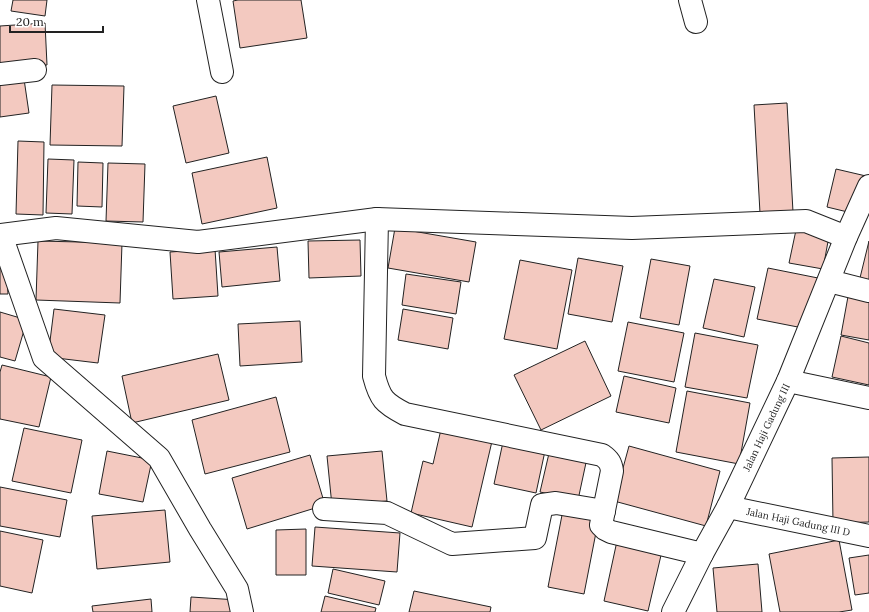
<svg xmlns="http://www.w3.org/2000/svg" width="869" height="612" font-family="Lora,serif">
  <style>
    .building { fill: #f3c9c0; stroke: #222 }
    .lines { fill: none; stroke-linecap: round; stroke-linejoin: round }
    .minor-casing { stroke: #222; stroke-width: 24 }
    .minor { stroke: #fff; stroke-width: 22 }
    .labels { text-anchor: middle; stroke-width: 3; stroke-linejoin: round; paint-order: stroke }
    .street-label { font-size: 10px; fill: #222; stroke: #fff }
  </style>
  <rect width="100%" height="100%" fill="#fff"/>
  <g class="building">
    <path d="M 13,0 L 47,0 L 45,16 L 11,11 Z"/>
    <path d="M 238,0 L 301,0 L 307,38 L 240,48 L 233,1 Z"/>
    <path d="M 45,23 L 47,65 L 0,68 L 0,26 Z"/>
    <path d="M 24,79 L 29,113 L 0,117 L 0,82 Z"/>
    <path d="M 52,85 L 124,86 L 122,146 L 50,145 Z"/>
    <path d="M 216,96 L 229,153 L 186,163 L 173,106 Z"/>
    <path d="M 787,103 L 793,212 L 760,213 L 754,105 Z"/>
    <path d="M 18,141 L 44,142 L 43,215 L 16,214 Z"/>
    <path d="M 267,157 L 277,208 L 202,224 L 192,173 Z"/>
    <path d="M 48,159 L 74,160 L 72,214 L 46,213 Z"/>
    <path d="M 78,162 L 103,163 L 102,207 L 77,206 Z"/>
    <path d="M 108,163 L 145,164 L 143,222 L 106,221 Z"/>
    <path d="M 836,169 L 866,176 L 856,214 L 827,207 Z"/>
    <path d="M 395,228 L 476,242 L 469,282 L 388,268 Z"/>
    <path d="M 796,230 L 829,236 L 823,269 L 789,263 Z"/>
    <path d="M 360,240 L 361,276 L 309,278 L 308,241 Z"/>
    <path d="M 38,241 L 122,243 L 120,303 L 36,300 Z"/>
    <path d="M 869,241 L 869,284 L 859,282 Z"/>
    <path d="M 277,247 L 280,281 L 222,287 L 219,252 Z"/>
    <path d="M 5,248 L 8,294 L 0,294 L 0,249 Z"/>
    <path d="M 215,249 L 218,296 L 173,299 L 170,252 Z"/>
    <path d="M 578,258 L 623,266 L 612,322 L 568,314 Z"/>
    <path d="M 651,259 L 690,266 L 679,325 L 640,318 Z"/>
    <path d="M 520,260 L 572,270 L 557,349 L 504,339 Z"/>
    <path d="M 768,268 L 818,278 L 808,329 L 757,319 Z"/>
    <path d="M 406,274 L 461,282 L 456,314 L 402,305 Z"/>
    <path d="M 714,279 L 755,287 L 744,337 L 703,328 Z"/>
    <path d="M 849,291 L 869,294 L 869,340 L 841,335 Z"/>
    <path d="M 54,309 L 105,315 L 98,363 L 48,357 Z"/>
    <path d="M 403,309 L 453,318 L 448,349 L 398,340 Z"/>
    <path d="M 0,312 L 27,320 L 15,361 L 0,357 Z"/>
    <path d="M 300,321 L 302,362 L 240,366 L 238,324 Z"/>
    <path d="M 628,322 L 684,333 L 674,382 L 618,371 Z"/>
    <path d="M 695,333 L 758,345 L 747,398 L 685,387 Z"/>
    <path d="M 841,336 L 869,343 L 869,385 L 832,377 Z"/>
    <path d="M 585,341 L 611,396 L 541,430 L 514,375 Z"/>
    <path d="M 218,354 L 229,400 L 132,423 L 122,376 Z"/>
    <path d="M 2,365 L 51,377 L 39,427 L 0,419 L 0,372 Z"/>
    <path d="M 624,376 L 676,388 L 669,423 L 616,412 Z"/>
    <path d="M 687,391 L 750,403 L 739,464 L 676,452 Z"/>
    <path d="M 276,397 L 290,452 L 205,474 L 192,420 Z"/>
    <path d="M 442,425 L 493,437 L 472,527 L 411,513 L 423,461 L 433,464 Z"/>
    <path d="M 24,428 L 82,440 L 71,493 L 12,481 Z"/>
    <path d="M 503,442 L 545,451 L 536,493 L 494,484 Z"/>
    <path d="M 629,446 L 720,471 L 706,526 L 614,501 Z"/>
    <path d="M 550,449 L 587,458 L 578,500 L 540,492 Z"/>
    <path d="M 107,451 L 152,460 L 143,502 L 99,494 Z"/>
    <path d="M 382,451 L 387,501 L 332,506 L 327,456 Z"/>
    <path d="M 310,455 L 325,505 L 247,529 L 232,478 Z"/>
    <path d="M 869,457 L 869,522 L 833,523 L 832,458 Z"/>
    <path d="M 0,487 L 67,500 L 60,537 L 0,526 Z"/>
    <path d="M 165,510 L 170,562 L 97,569 L 92,516 Z"/>
    <path d="M 563,510 L 599,517 L 584,594 L 548,587 Z"/>
    <path d="M 315,527 L 400,533 L 397,572 L 312,566 Z"/>
    <path d="M 306,529 L 306,575 L 276,575 L 276,530 Z"/>
    <path d="M 0,531 L 43,540 L 32,593 L 0,586 Z"/>
    <path d="M 839,540 L 852,610 L 839,612 L 780,612 L 769,554 Z"/>
    <path d="M 617,541 L 662,551 L 648,611 L 604,601 Z"/>
    <path d="M 869,555 L 869,593 L 855,595 L 849,558 Z"/>
    <path d="M 758,564 L 762,612 L 717,612 L 713,568 Z"/>
    <path d="M 333,569 L 385,581 L 379,605 L 328,593 Z"/>
    <path d="M 414,591 L 491,607 L 490,612 L 409,612 Z"/>
    <path d="M 325,596 L 376,608 L 375,612 L 321,612 Z"/>
    <path d="M 191,597 L 238,600 L 238,612 L 190,612 Z"/>
    <path d="M 151,599 L 152,612 L 93,612 L 92,606 Z"/>
  </g>
  <g class="lines">
    <defs>
      <g id="minor">
        <path d="M 208,0 L 222,72"/>
        <path d="M 690,0 L 696,22"/>
        <path d="M 0,74 L 35,70"/>
        <path d="M 377,219 L 374,376 C 380,399 384,403 405,414 L 602,455 C 609,460 611,463 612,471 L 601,525 L 605,529 L 611,532 L 702,554"/>
        <path d="M 0,235 L 56,228 L 198,242 L 377,219 L 632,228 L 806,221 L 846,237"/>
        <path d="M 1,235 L 44,358 L 159,458 L 200,529 L 237,589 L 242,612"/>
        <path d="M 829,281 L 869,291"/>
        <path d="M 788,381 L 869,398"/>
        <path id="s1" d="M 728,507 L 869,536"/>
        <path d="M 324,509 L 387,513 L 452,544 L 535,538 L 542,505 L 556,503 L 604,511"/>
        <path id="s2" d="M 673,612 L 702,554 L 728,507 L 788,381 L 846,237 L 869,186"/>
      </g>
    </defs>
    <use href="#minor" class="minor-casing"/>
    <use href="#minor" class="minor"/>
  </g>
  <g class="labels">
    <g class="street-label">
      <text dy="4" stroke="none"><textPath href="#s2" startOffset="207">Jalan Haji Gadung III</textPath></text>
      <text dy="4" stroke="none"><textPath href="#s1" startOffset="72">Jalan Haji Gadung III D</textPath></text>
    </g>
  </g>
  <path d="M10 26v6h93v-6" fill="none" stroke="#222222" stroke-width="2"/>
  <text x="16" y="26" font-size="12" fill="#222222" stroke="#ffffff" stroke-width="3" paint-order="stroke">20 m</text>
</svg>
